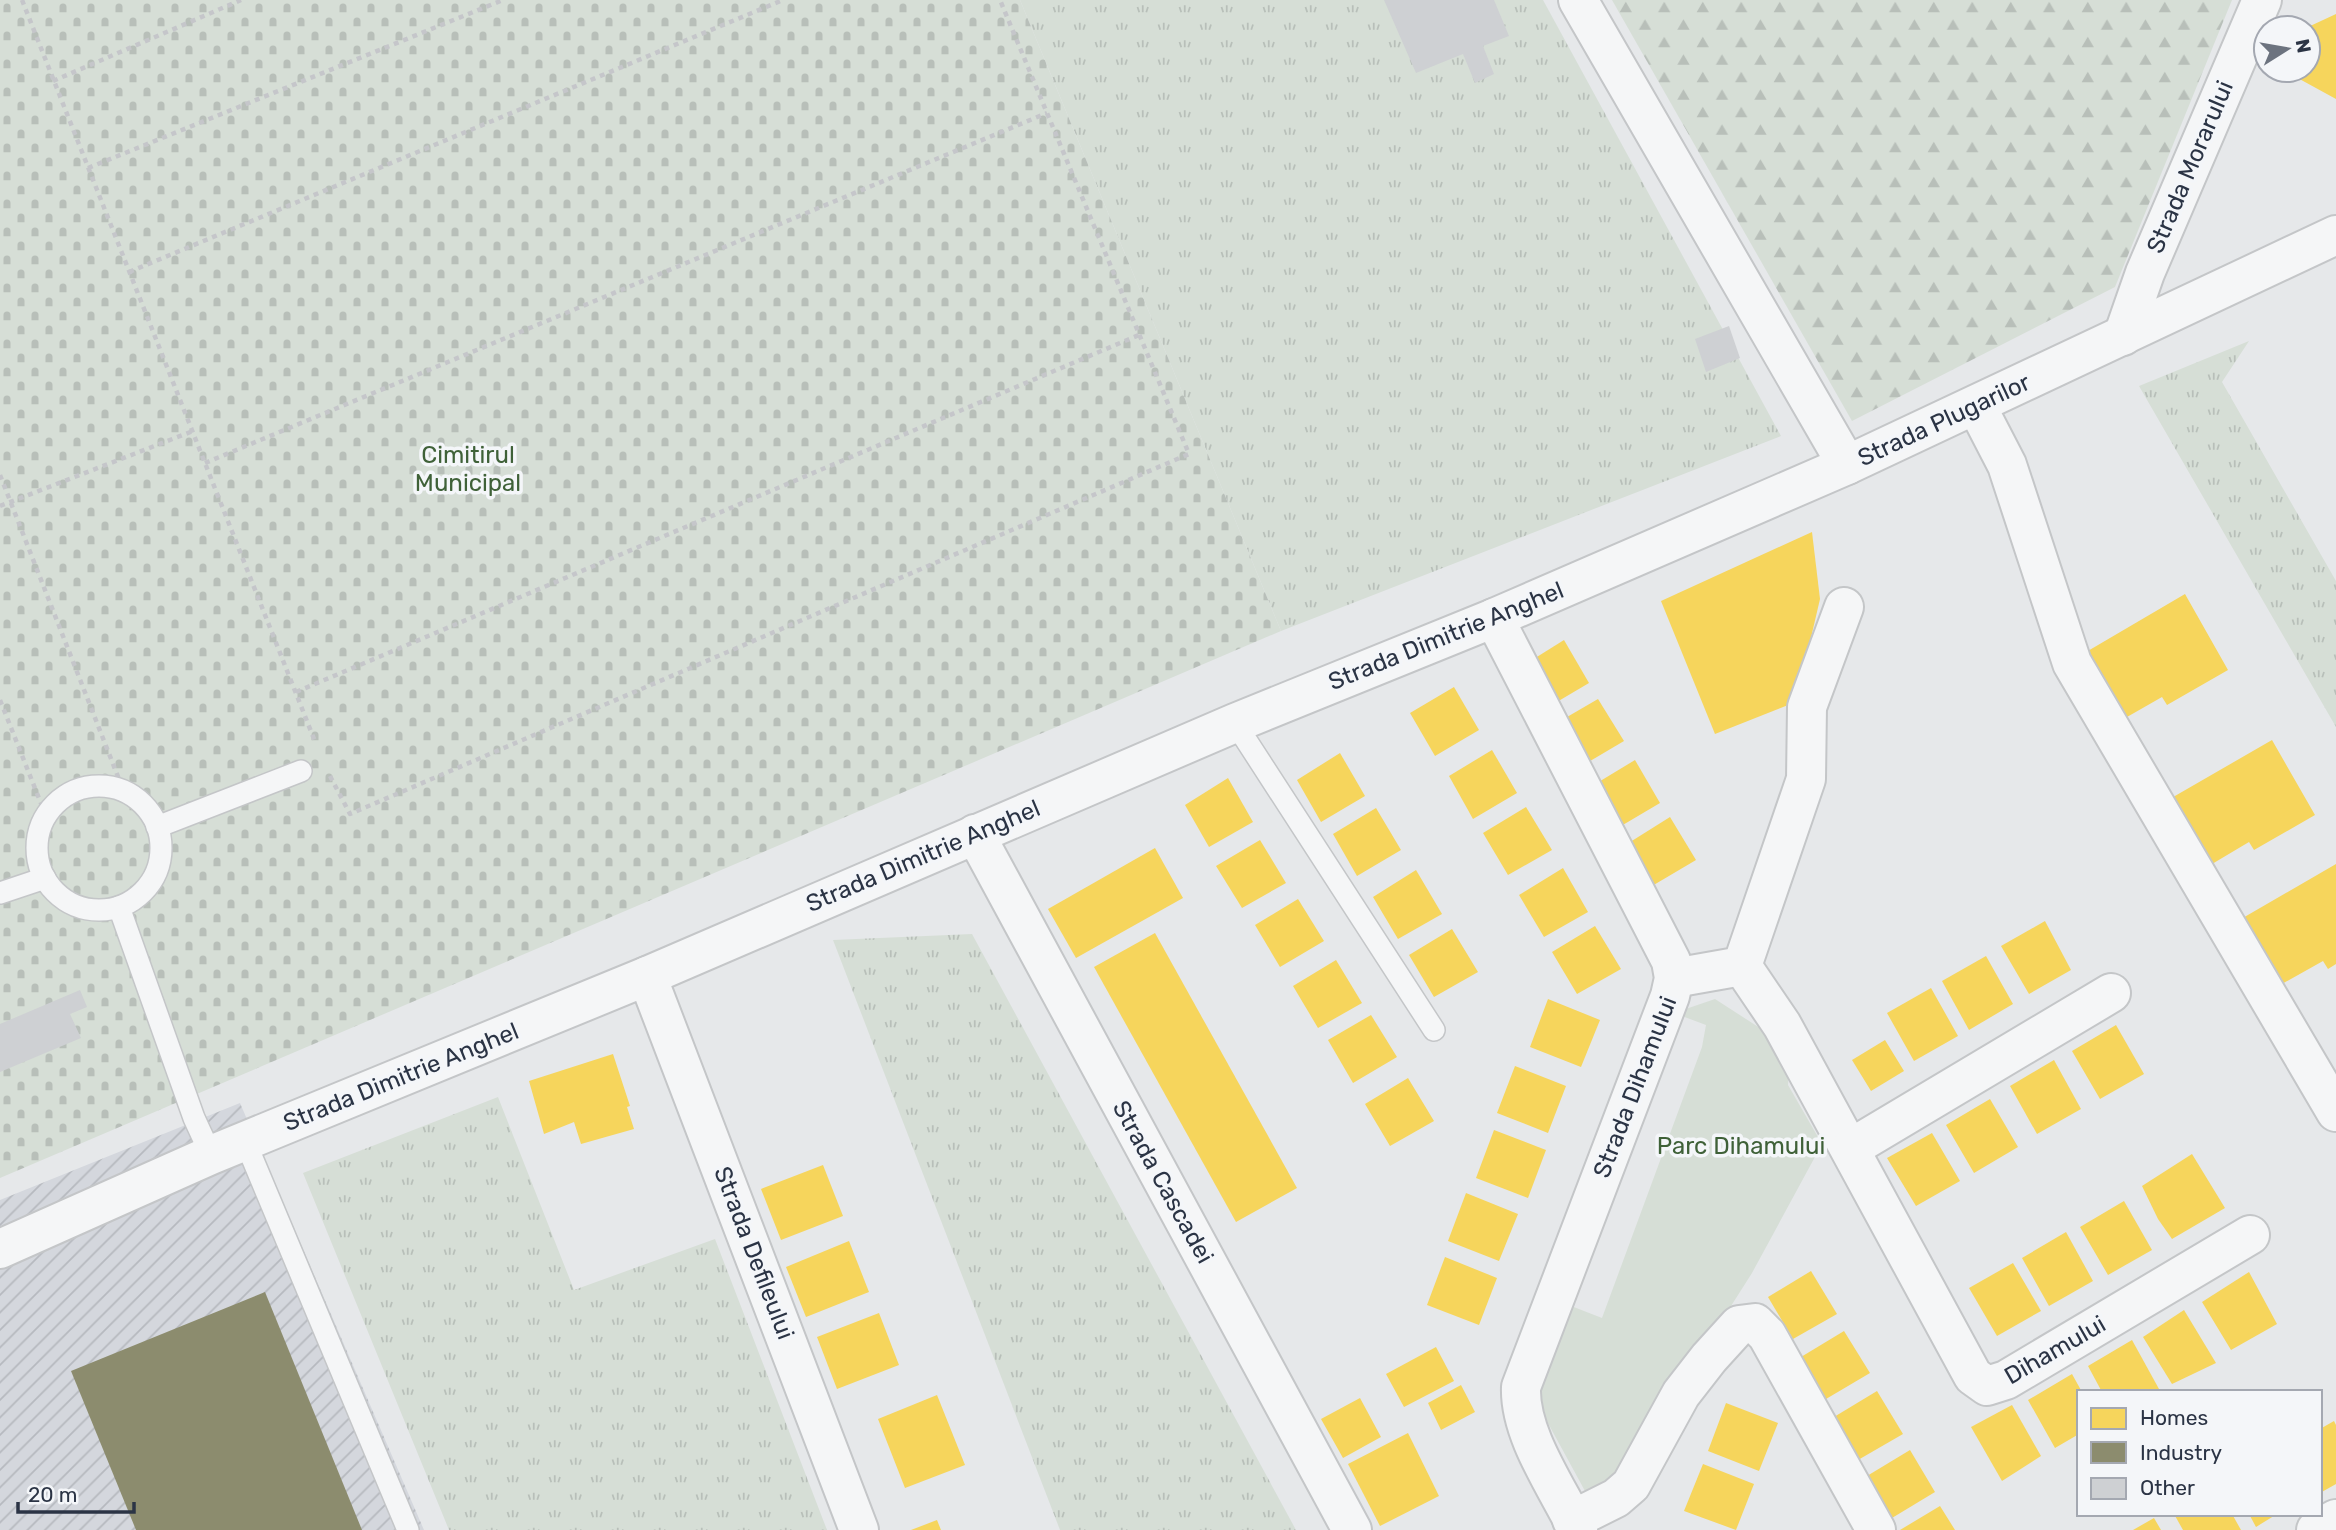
<svg xmlns="http://www.w3.org/2000/svg" width="2336" height="1530" font-family="Rubik,sans-serif">
  <style>
    .industrial { fill: url(#industrial-furrows) }
    .grass { fill: url(#grass-tufts) }
    .forest { fill: url(#forest-firs) }
    .cemetery { fill: url(#cemetery-stones) }
    .green { fill: #d6ded6 }
    .homes { fill: #f6d55c }
    .industry { fill: #8c8c6e }
    .building { fill: #ced0d3 }
    .lines { fill: none; stroke-linecap: round; stroke-linejoin: round }
    .service-casing { stroke: #c4c6c8; stroke-width: 24 }
    .minor-casing { stroke: #c4c6c8; stroke-width: 42 }
    .tertiary-casing { stroke: #c4c6c8; stroke-width: 42 }
    .path { stroke: #c5c6ca; stroke-width: 4.5; stroke-dasharray: 5 5; stroke-linecap: butt }
    .service { stroke: #f5f6f7; stroke-width: 21 }
    .minor { stroke: #f5f6f7; stroke-width: 38 }
    .tertiary { stroke: #f5f6f7; stroke-width: 38 }
    .labels { text-anchor: middle; stroke-width: 7; stroke-linejoin: round; paint-order: stroke }
    .street-label { font-size: 24px; fill: #2b3445; stroke: #f4f6f9 }
    .park-label { font-size: 24px; fill: #3f6138; stroke: #f4f6f9 }
  </style>
  <defs>
    <pattern id="industrial-furrows" width="10" height="10" patternUnits="userSpaceOnUse" patternTransform="scale(1.75)"><rect width="10" height="10" fill="#d4d7dd"/><path d="M-1 1l2-2M0 10L10 0M9 11l2-2" fill="none" stroke="#b6b9bf"/></pattern>
    <pattern id="grass-tufts" width="24" height="20" patternUnits="userSpaceOnUse" patternTransform="scale(1.75)"><rect width="24" height="20" fill="#d6ded6"/><path d="M3 7l-1-3M5 7V3M7 7l1-3M15 17l-1-3M17 17v-4M19 17l1-3" fill="none" stroke="#b8bfb9"/></pattern>
    <pattern id="forest-firs" width="22" height="20" patternUnits="userSpaceOnUse" patternTransform="scale(1.75)"><rect width="22" height="20" fill="#d6ded6"/><path d="M5 1l3.5 6h-7zM16 11l3.5 6h-7z" fill="#b8bfb9"/></pattern>
    <pattern id="cemetery-stones" width="16" height="16" patternUnits="userSpaceOnUse" patternTransform="scale(1.75)"><rect width="16" height="16" fill="#d6ded6"/><path d="M2 7V4a2 2 0 0 1 4 0v3zM10 15v-3a2 2 0 0 1 4 0v3z" fill="#b8bfb9"/></pattern>
  </defs>
  <rect width="100%" height="100%" fill="#e6e8ea"/>
  <path class="industrial" d="M 240,1103 L 424,1530 L 0,1530 L 0,1200 Z"/>
  <g class="grass">
    <path d="M 1020,0 L 1543,0 L 1781,436 L 1281,631 Z"/>
    <path d="M 2249,341 L 2222,382 L 2336,581 L 2336,727 L 2139,386 Z"/>
    <path d="M 972,934 L 1296,1530 L 1060,1530 L 833,940 Z"/>
    <path d="M 498,1097 L 574,1290 L 715,1239 L 827,1530 L 449,1530 L 303,1173 Z"/>
  </g>
  <path class="forest" d="M 1612,0 L 2232,0 L 2115,287 L 1852,421 Z"/>
  <path class="cemetery" d="M 0,0 L 1020,0 L 1281,631 L 0,1178 Z"/>
  <path class="green" d="M 1715,999 L 1763,1030 L 1790,1058 L 1788,1085 L 1822,1144 L 1752,1273 L 1724,1317 L 1649,1446 L 1591,1502 L 1531,1392 L 1566,1304 L 1602,1318 L 1702,1047 L 1706,1025 L 1674,1013 Z"/>
  <g class="homes">
    <path d="M 2336,14 L 2336,99 L 2294,76 L 2296,70 L 2308,70 L 2308,27 Z"/>
    <path d="M 1812,532 L 1820,599 L 1796,702 L 1715,734 L 1661,601 Z"/>
    <path d="M 2185,594 L 2228,670 L 2167,705 L 2162,697 L 2120,721 L 2081,655 Z"/>
    <path d="M 1564,640 L 1589,683 L 1545,709 L 1521,667 Z"/>
    <path d="M 1454,687 L 1479,730 L 1435,756 L 1410,713 Z"/>
    <path d="M 1598,699 L 1624,741 L 1580,767 L 1555,724 Z"/>
    <path d="M 2272,740 L 2315,815 L 2254,850 L 2249,842 L 2207,867 L 2168,800 Z"/>
    <path d="M 1492,750 L 1517,793 L 1473,819 L 1449,776 Z"/>
    <path d="M 1340,753 L 1365,796 L 1321,822 L 1297,780 Z"/>
    <path d="M 1635,760 L 1660,803 L 1616,829 L 1592,786 Z"/>
    <path d="M 1228,778 L 1253,822 L 1209,847 L 1185,805 Z"/>
    <path d="M 1526,807 L 1552,850 L 1508,875 L 1483,833 Z"/>
    <path d="M 1376,808 L 1401,850 L 1357,876 L 1333,834 Z"/>
    <path d="M 1670,817 L 1696,860 L 1652,886 L 1627,844 Z"/>
    <path d="M 1260,840 L 1286,883 L 1242,908 L 1216,866 Z"/>
    <path d="M 1155,848 L 1183,898 L 1076,958 L 1048,909 Z"/>
    <path d="M 2336,864 L 2336,964 L 2328,969 L 2323,961 L 2280,985 L 2241,919 Z"/>
    <path d="M 1563,868 L 1588,912 L 1544,937 L 1519,895 Z"/>
    <path d="M 1416,870 L 1442,914 L 1398,939 L 1373,897 Z"/>
    <path d="M 1298,899 L 1324,941 L 1280,967 L 1255,925 Z"/>
    <path d="M 2045,921 L 2071,970 L 2029,994 L 2001,946 Z"/>
    <path d="M 1595,926 L 1621,969 L 1577,994 L 1552,952 Z"/>
    <path d="M 1452,929 L 1478,972 L 1434,997 L 1409,955 Z"/>
    <path d="M 1155,933 L 1297,1188 L 1236,1222 L 1094,967 Z"/>
    <path d="M 1986,956 L 2013,1004 L 1969,1030 L 1942,981 Z"/>
    <path d="M 1336,960 L 1362,1003 L 1318,1028 L 1293,986 Z"/>
    <path d="M 1931,988 L 1958,1036 L 1914,1061 L 1887,1013 Z"/>
    <path d="M 1548,999 L 1600,1020 L 1581,1067 L 1530,1047 Z"/>
    <path d="M 1371,1015 L 1397,1057 L 1353,1083 L 1328,1040 Z"/>
    <path d="M 2116,1025 L 2144,1074 L 2100,1099 L 2072,1051 Z"/>
    <path d="M 1885,1040 L 1904,1071 L 1871,1091 L 1852,1060 Z"/>
    <path d="M 613,1054 L 630,1106 L 627,1107 L 634,1129 L 581,1144 L 574,1122 L 544,1134 L 529,1081 Z"/>
    <path d="M 2054,1060 L 2081,1109 L 2037,1134 L 2010,1086 Z"/>
    <path d="M 1515,1066 L 1566,1086 L 1548,1133 L 1497,1113 Z"/>
    <path d="M 1408,1078 L 1434,1121 L 1390,1146 L 1365,1104 Z"/>
    <path d="M 1990,1099 L 2018,1147 L 1974,1173 L 1946,1125 Z"/>
    <path d="M 1494,1130 L 1546,1150 L 1528,1198 L 1476,1178 Z"/>
    <path d="M 1932,1133 L 1960,1181 L 1916,1206 L 1887,1158 Z"/>
    <path d="M 2192,1154 L 2225,1208 L 2172,1239 L 2158,1219 L 2142,1186 Z"/>
    <path d="M 823,1165 L 843,1216 L 781,1240 L 761,1189 Z"/>
    <path d="M 1466,1193 L 1518,1214 L 1499,1261 L 1448,1241 Z"/>
    <path d="M 2124,1201 L 2152,1250 L 2108,1275 L 2080,1227 Z"/>
    <path d="M 2066,1232 L 2093,1281 L 2049,1306 L 2022,1258 Z"/>
    <path d="M 849,1241 L 869,1292 L 806,1317 L 786,1267 Z"/>
    <path d="M 1445,1257 L 1497,1278 L 1479,1325 L 1427,1305 Z"/>
    <path d="M 2013,1263 L 2041,1311 L 1997,1336 L 1969,1288 Z"/>
    <path d="M 1811,1271 L 1837,1314 L 1793,1339 L 1768,1297 Z"/>
    <path d="M 2249,1272 L 2277,1324 L 2231,1350 L 2202,1302 Z"/>
    <path d="M 2184,1310 L 2216,1363 L 2172,1384 L 2143,1337 Z"/>
    <path d="M 879,1313 L 899,1365 L 837,1389 L 817,1337 Z"/>
    <path d="M 1844,1331 L 1870,1373 L 1826,1399 L 1801,1357 Z"/>
    <path d="M 2132,1340 L 2159,1389 L 2154,1392 L 2102,1392 L 2088,1366 Z"/>
    <path d="M 1436,1347 L 1454,1381 L 1404,1407 L 1386,1374 Z"/>
    <path d="M 2072,1374 L 2082,1392 L 2079,1392 L 2079,1434 L 2055,1448 L 2028,1400 Z"/>
    <path d="M 1461,1385 L 1475,1412 L 1441,1430 L 1428,1403 Z"/>
    <path d="M 1877,1391 L 1903,1434 L 1858,1460 L 1834,1417 Z"/>
    <path d="M 937,1395 L 965,1465 L 905,1488 L 878,1419 Z"/>
    <path d="M 1360,1398 L 1381,1437 L 1343,1458 L 1321,1419 Z"/>
    <path d="M 1726,1403 L 1778,1423 L 1759,1471 L 1708,1451 Z"/>
    <path d="M 2012,1405 L 2041,1456 L 2002,1481 L 1971,1427 Z"/>
    <path d="M 2334,1421 L 2336,1425 L 2336,1484 L 2320,1493 L 2320,1429 Z"/>
    <path d="M 1408,1433 L 1439,1496 L 1380,1526 L 1348,1464 Z"/>
    <path d="M 1910,1450 L 1935,1492 L 1892,1518 L 1867,1476 Z"/>
    <path d="M 1703,1464 L 1754,1484 L 1736,1530 L 1684,1511 Z"/>
    <path d="M 1940,1506 L 1955,1530 L 1900,1530 Z"/>
    <path d="M 2174,1514 L 2232,1514 L 2241,1530 L 2183,1530 Z"/>
    <path d="M 2249,1514 L 2277,1514 L 2256,1527 Z"/>
    <path d="M 2154,1518 L 2161,1530 L 2133,1530 Z"/>
    <path d="M 937,1520 L 941,1530 L 911,1530 Z"/>
  </g>
  <path class="industry" d="M 265,1292 L 362,1530 L 136,1530 L 71,1371 Z"/>
  <g class="building">
    <path d="M 1384,0 L 1494,0 L 1509,36 L 1483,46 L 1494,74 L 1475,83 L 1463,54 L 1416,73 Z"/>
    <path d="M 1729,326 L 1740,358 L 1706,372 L 1695,339 Z"/>
    <path d="M 80,990 L 87,1007 L 70,1014 L 81,1038 L 0,1072 L 0,1024 Z"/>
  </g>
  <g class="lines">
    <defs>
      <g id="service">
        <path d="M 1235,723 L 1434,1030"/>
        <circle cx="99" cy="848" r="62"/>
        <path d="M 157,827 L 301,771"/>
        <path d="M 0,893 L 45,878"/>
        <path d="M 119,907 L 194,1118 L 211,1155"/>
        <path d="M 245,1141 L 408,1530"/>
      </g>
      <g id="minor">
        <path d="M 1578,0 L 1847,465"/>
        <path d="M 2123,336 L 2145,273 L 2262,0"/>
        <path d="M 1976,405 L 2007,465 L 2072,663 L 2336,1112"/>
        <path d="M 1494,618 L 1671,961 L 1674,978 L 1670,996 L 1521,1387 C 1519,1434 1557,1487 1578,1530"/>
        <path d="M 975,834 L 1352,1530"/>
        <path d="M 1742,966 L 1782,1025 L 1973,1376 L 1987,1386 L 2006,1380 L 2250,1235"/>
        <path d="M 647,976 L 859,1530"/>
        <path d="M 1674,978 L 1742,966 L 1806,779 L 1807,707 L 1844,607"/>
        <path d="M 1851,1148 L 2111,993"/>
        <path d="M 1572,1520 L 1616,1498 L 1631,1485 L 1681,1394 L 1709,1358 L 1739,1325 L 1755,1323 L 1767,1335 L 1876,1530"/>
        <path d="M 2316,1530 L 2336,1519"/>
      </g>
      <path id="tertiary" d="M 0,1249 L 211,1155 L 647,976 L 1235,723 L 1494,618 L 1847,465 L 2336,235"/>
    </defs>
    <use href="#service" class="service-casing"/>
    <use href="#minor" class="minor-casing"/>
    <use href="#tertiary" class="tertiary-casing"/>
    <g class="path">
      <path d="M 22,0 L 316,744"/>
      <path d="M 53,81 L 241,0"/>
      <path d="M 88,168 L 503,0"/>
      <path d="M 129,272 L 783,0"/>
      <path d="M 205,463 L 1047,113"/>
      <path d="M 0,475 L 124,792"/>
      <path d="M 0,506 L 193,431"/>
      <path d="M 296,692 L 1139,335"/>
      <path d="M 0,700 L 46,816"/>
      <path d="M 330,776 L 350,814 L 1189,454 L 1000,0"/>
    </g>
    <use href="#service" class="service"/>
    <use href="#minor" class="minor"/>
    <use href="#tertiary" class="tertiary"/>
  </g>
  <g class="labels">
    <g class="street-label">
      <text transform="translate(2190 167) rotate(-67)" y="8">Strada Morarului</text>
      <text transform="translate(1944 420) rotate(-25)" y="8">Strada Plugarilor</text>
      <text transform="translate(1446 636) rotate(-22)" y="8">Strada Dimitrie Anghel</text>
      <text transform="translate(923 856) rotate(-23)" y="8">Strada Dimitrie Anghel</text>
      <text transform="translate(401 1077) rotate(-22)" y="8">Strada Dimitrie Anghel</text>
      <text transform="translate(1635 1087) rotate(-69)" y="8">Strada Dihamului</text>
      <text transform="translate(1163 1182) rotate(61)" y="8">Strada Cascadei</text>
      <text transform="translate(754 1253) rotate(69)" y="8">Strada Defileului</text>
      <text transform="translate(2055 1350) rotate(-30)" y="8">Dihamului</text>
    </g>
    <g class="park-label">
      <text x="468" y="463">Cimitirul<tspan x="468" dy="28">Municipal</tspan></text>
      <text x="1741" y="1154">Parc Dihamului</text>
    </g>
  </g>
  <rect x="2077" y="1390" width="245" height="126" fill="#f4f6f9" stroke="#a4a8b1" stroke-width="2"/>
  <rect x="2091" y="1408" width="35" height="21" fill="#f6d55c" stroke="#a4a8b1" stroke-width="2"/>
  <text x="2140" y="1425" font-size="21" fill="#2b3445">Homes</text>
  <rect x="2091" y="1442" width="35" height="21" fill="#8c8c6e" stroke="#a4a8b1" stroke-width="2"/>
  <text x="2140" y="1460" font-size="21" fill="#2b3445">Industry</text>
  <rect x="2091" y="1478" width="35" height="21" fill="#ced0d3" stroke="#a4a8b1" stroke-width="2"/>
  <text x="2140" y="1495" font-size="21" fill="#2b3445">Other</text>
  <g transform="translate(2287 49) rotate(79)"><circle r="33" fill="#f4f6f9" stroke="#a4a8b1" stroke-width="2"/>
  <path d="M0-5L12 26L0 18L-12 26Z" fill="#6c737f"/>
  <text y="-10" font-size="19" font-weight="bold" text-anchor="middle" fill="#2b3445">N</text>
  </g>
  <path d="M18 1502v10h116v-10" fill="none" stroke="#2b3445" stroke-width="3.5"/>
  <text x="28" y="1502" font-size="21" fill="#2b3445" stroke="#f4f6f9" stroke-width="5" paint-order="stroke">20 m</text>
</svg>
